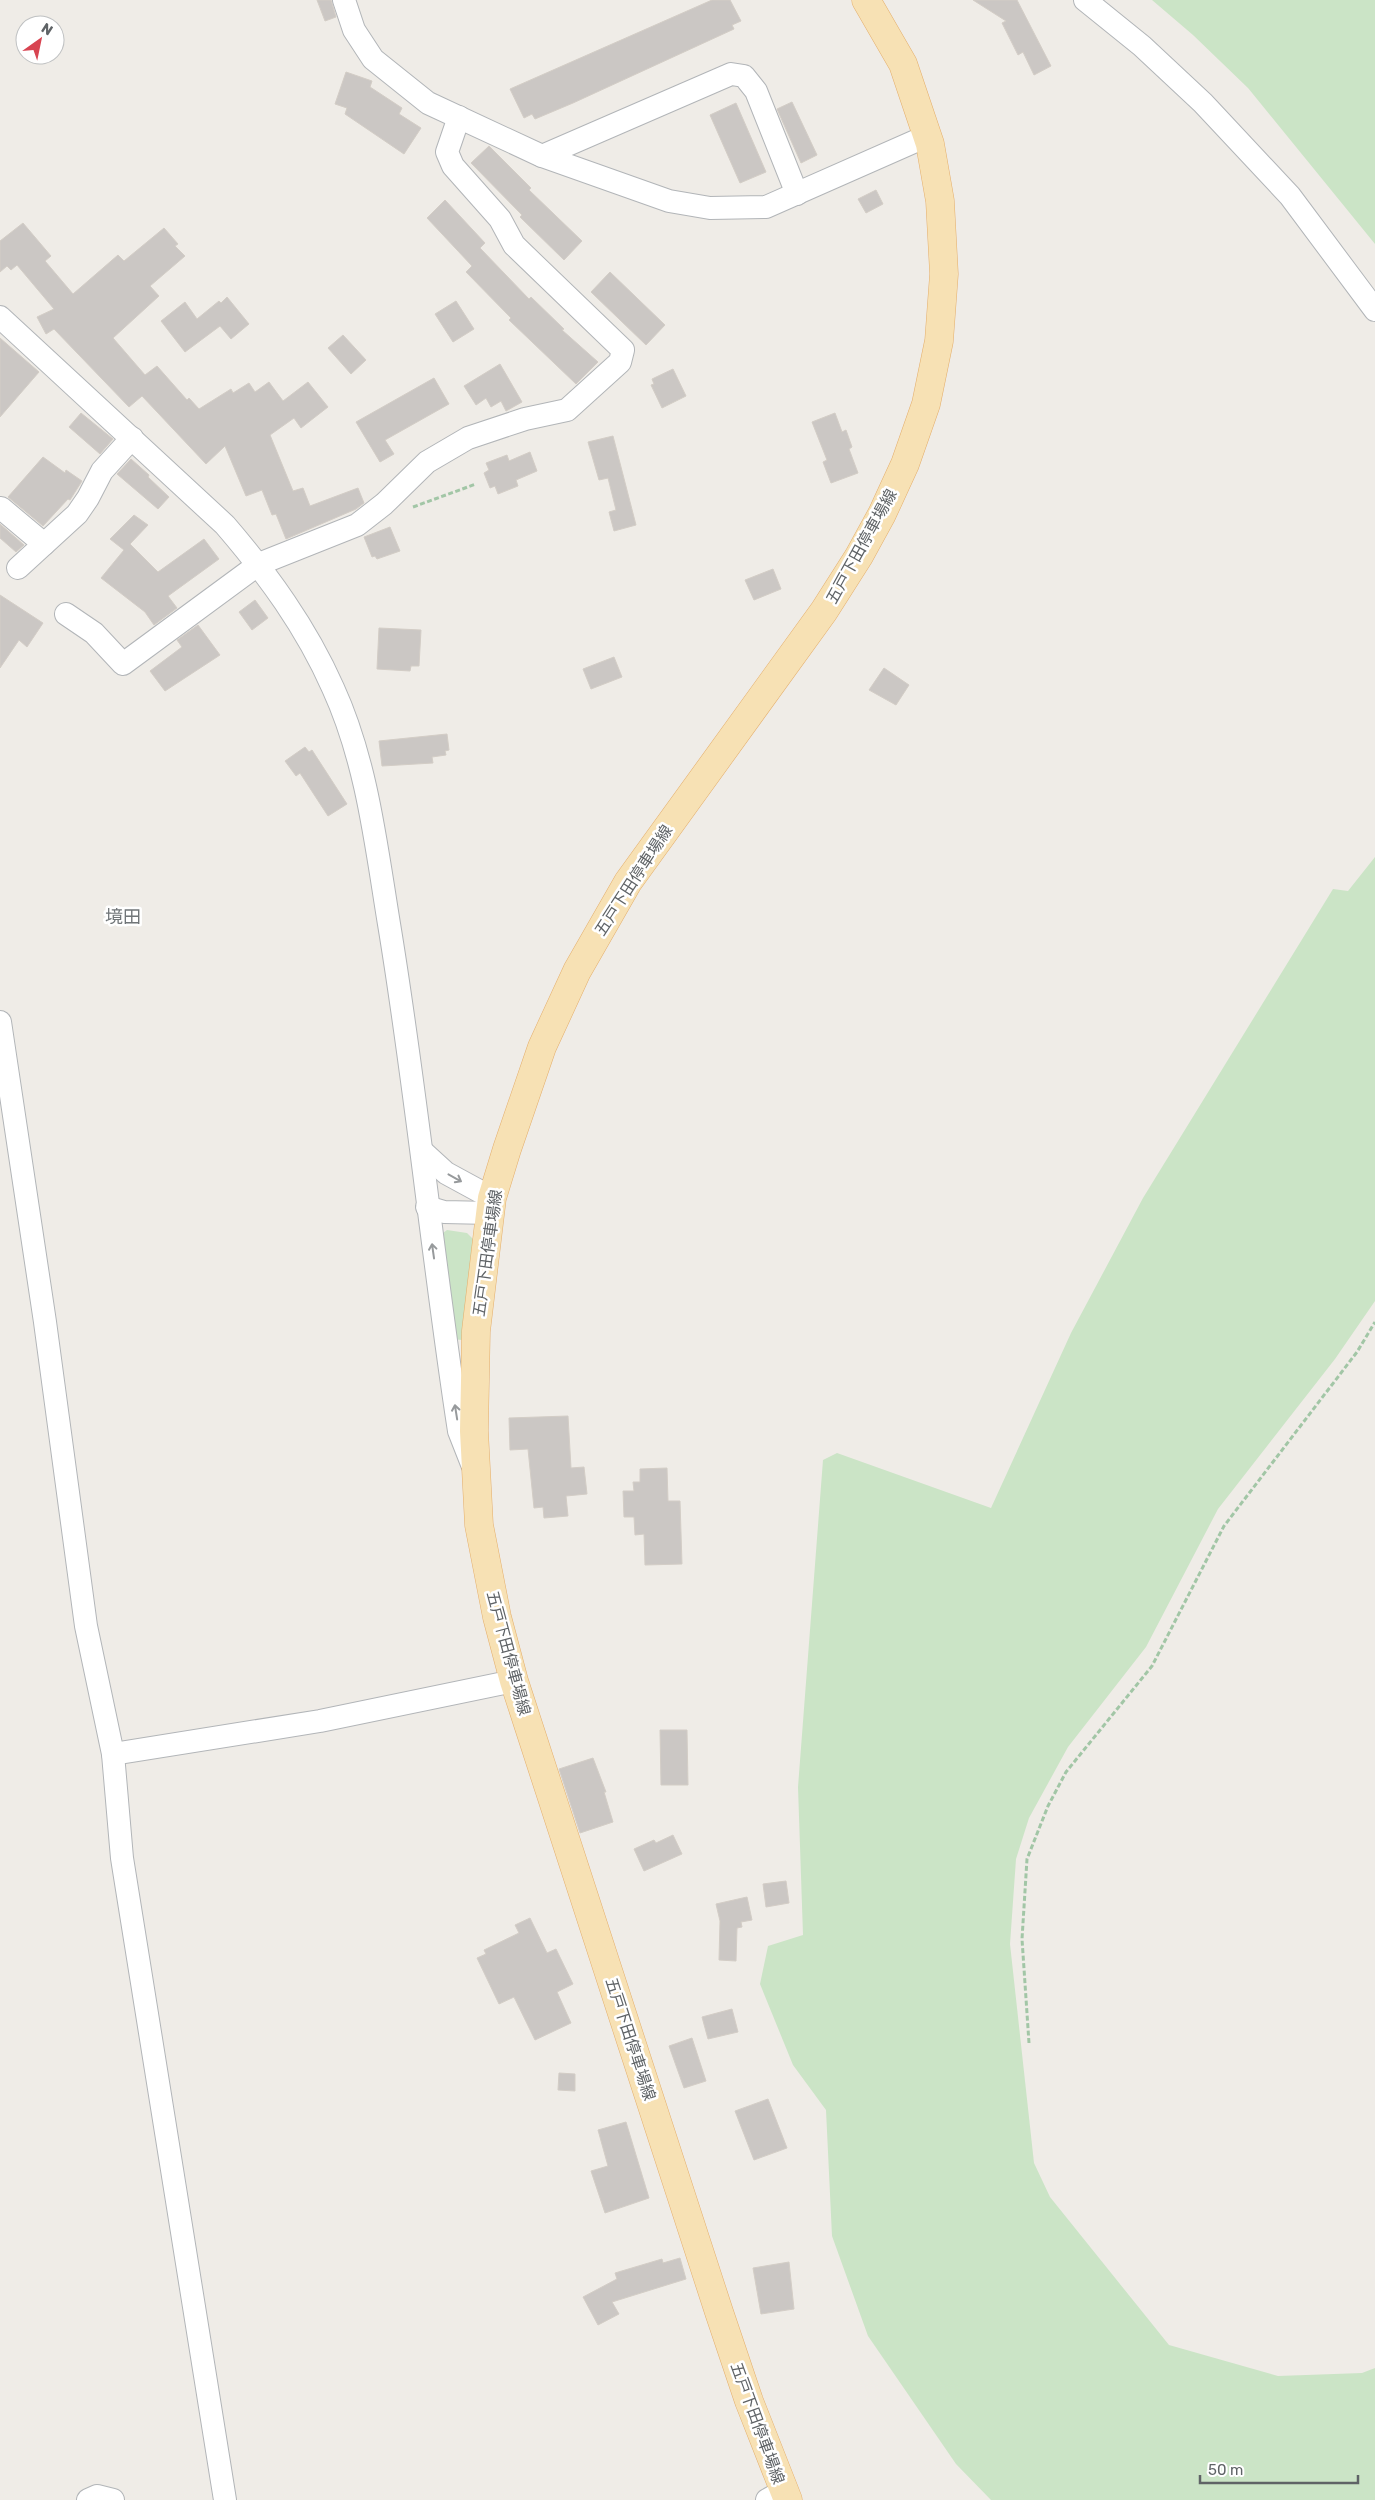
<svg xmlns="http://www.w3.org/2000/svg" width="1375" height="2500" font-family="Rubik,'Noto Sans JP',sans-serif">
  <style>
    .green { fill: #cbe4c6 }
    .building { fill: #cbc7c4; stroke: #d3cdc6 }
    .lines { fill: none; stroke-linecap: round; stroke-linejoin: round }
    .minor-casing { stroke: #b2b5b8; stroke-width: 24 }
    .major-casing { stroke: #e4ae6b; stroke-width: 29 }
    .path { stroke: #a2c6a6; stroke-width: 3; stroke-dasharray: 5 2.5; stroke-linecap: butt }
    .minor { stroke: #fff; stroke-width: 22 }
    .major { stroke: #f7e1b4; stroke-width: 28 }
    .oneway { stroke: #979a9c }
    .labels { text-anchor: middle; stroke-width: 5; stroke-linejoin: round; paint-order: stroke }
    .street-label { font-size: 16px; fill: #5f6366; stroke: #fff }
    .neighbourhood-label { font-size: 18px; fill: #707578; stroke: #fff }
  </style>
  <rect width="100%" height="100%" fill="#efece7"/>
  <g class="green">
    <path d="M 1152,0 L 1375,0 L 1375,244 L 1248,88 L 1193,35 Z"/>
    <path d="M 1375,857 L 1375,1301 L 1335,1359 L 1218,1509 L 1146,1647 L 1068,1747 L 1029,1818 L 1016,1859 L 1010,1944 L 1034,2163 L 1050,2197 L 1169,2345 L 1278,2376 L 1362,2373 L 1375,2368 L 1375,2500 L 991,2500 L 956,2464 L 868,2336 L 832,2236 L 826,2110 L 793,2065 L 760,1984 L 768,1946 L 803,1935 L 798,1787 L 823,1460 L 837,1453 L 991,1508 L 1071,1333 L 1143,1198 L 1333,889 L 1348,891 Z"/>
    <path d="M 447,1230 L 467,1233 L 474,1240 L 462,1340 L 452,1339 L 439,1236 Z"/>
  </g>
  <g class="building">
    <path d="M 317,0 L 331,0 L 336,17 L 325,21 Z"/>
    <path d="M 712,0 L 730,0 L 741,21 L 732,25 L 734,29 L 573,103 L 535,119 L 532,114 L 524,118 L 510,89 Z"/>
    <path d="M 973,0 L 1017,0 L 1051,66 L 1034,75 L 1023,52 L 1018,55 L 1002,23 L 1006,21 Z"/>
    <path d="M 346,72 L 372,81 L 370,87 L 402,108 L 399,114 L 421,128 L 404,154 L 345,114 L 347,108 L 335,104 Z"/>
    <path d="M 792,102 L 817,155 L 801,163 L 777,109 Z"/>
    <path d="M 736,103 L 766,172 L 740,183 L 710,115 Z"/>
    <path d="M 489,146 L 531,188 L 529,190 L 582,241 L 564,260 L 520,217 L 522,215 L 471,163 Z"/>
    <path d="M 876,190 L 883,204 L 866,213 L 858,199 Z"/>
    <path d="M 445,200 L 485,243 L 480,248 L 529,299 L 531,297 L 564,329 L 562,330 L 598,362 L 576,384 L 509,320 L 511,318 L 466,272 L 472,266 L 427,218 Z"/>
    <path d="M 23,223 L 51,256 L 45,261 L 73,294 L 118,255 L 124,261 L 164,228 L 178,244 L 175,246 L 185,256 L 150,286 L 159,296 L 113,338 L 145,375 L 157,366 L 187,400 L 189,398 L 199,409 L 231,389 L 233,393 L 249,383 L 255,392 L 269,382 L 283,401 L 308,382 L 328,407 L 301,428 L 294,418 L 270,435 L 293,491 L 303,488 L 310,506 L 358,488 L 364,503 L 356,509 L 286,539 L 276,514 L 272,515 L 262,490 L 246,496 L 225,446 L 206,464 L 142,396 L 129,407 L 54,329 L 46,334 L 37,317 L 54,309 L 17,265 L 11,270 L 7,266 L 0,272 L 0,241 Z"/>
    <path d="M 610,272 L 665,325 L 646,345 L 591,292 Z"/>
    <path d="M 227,297 L 249,324 L 231,339 L 220,326 L 185,352 L 161,321 L 185,302 L 197,319 L 219,301 L 221,303 Z"/>
    <path d="M 456,301 L 474,329 L 453,342 L 435,314 Z"/>
    <path d="M 343,335 L 366,360 L 351,374 L 328,348 Z"/>
    <path d="M 0,338 L 39,372 L 0,417 Z"/>
    <path d="M 500,364 L 522,402 L 506,411 L 501,401 L 491,407 L 486,398 L 476,405 L 464,386 Z"/>
    <path d="M 673,369 L 686,396 L 662,408 L 651,385 L 654,384 L 652,379 Z"/>
    <path d="M 434,378 L 449,404 L 385,440 L 394,454 L 380,462 L 356,422 Z"/>
    <path d="M 81,413 L 113,439 L 100,454 L 69,427 Z"/>
    <path d="M 835,413 L 842,432 L 846,430 L 852,447 L 849,449 L 858,473 L 831,483 L 823,462 L 827,460 L 812,422 Z"/>
    <path d="M 613,436 L 636,525 L 614,531 L 609,512 L 616,510 L 608,478 L 599,480 L 588,442 Z"/>
    <path d="M 530,452 L 537,471 L 516,480 L 518,486 L 498,494 L 495,486 L 490,488 L 484,473 L 489,470 L 486,463 L 507,455 L 509,461 Z"/>
    <path d="M 43,457 L 65,473 L 66,470 L 82,481 L 70,500 L 68,499 L 43,526 L 8,497 Z"/>
    <path d="M 131,459 L 149,475 L 148,477 L 169,497 L 158,509 L 117,474 Z"/>
    <path d="M 134,515 L 148,525 L 130,544 L 158,572 L 204,539 L 219,559 L 168,596 L 177,608 L 154,625 L 145,612 L 101,578 L 124,550 L 110,539 Z"/>
    <path d="M 0,524 L 24,545 L 16,552 L 0,538 Z"/>
    <path d="M 390,527 L 400,551 L 377,559 L 375,556 L 372,557 L 364,537 Z"/>
    <path d="M 773,569 L 781,589 L 754,600 L 745,580 Z"/>
    <path d="M 0,595 L 43,623 L 27,647 L 19,640 L 0,668 Z"/>
    <path d="M 255,600 L 268,618 L 252,630 L 239,612 Z"/>
    <path d="M 198,625 L 220,655 L 165,691 L 150,671 L 182,647 L 177,640 Z"/>
    <path d="M 379,628 L 421,630 L 419,666 L 411,666 L 410,671 L 377,669 Z"/>
    <path d="M 614,657 L 622,677 L 591,689 L 583,669 Z"/>
    <path d="M 884,668 L 909,685 L 896,705 L 869,690 Z"/>
    <path d="M 447,734 L 449,750 L 445,751 L 446,755 L 432,757 L 433,763 L 382,766 L 379,741 Z"/>
    <path d="M 305,747 L 309,752 L 312,750 L 347,804 L 328,816 L 300,773 L 296,776 L 285,761 Z"/>
    <path d="M 568,1416 L 571,1468 L 584,1467 L 587,1494 L 566,1496 L 568,1516 L 544,1518 L 543,1507 L 534,1508 L 528,1449 L 510,1450 L 509,1418 Z"/>
    <path d="M 667,1468 L 668,1501 L 680,1501 L 682,1564 L 645,1565 L 644,1534 L 635,1535 L 634,1517 L 624,1517 L 623,1491 L 634,1491 L 633,1482 L 640,1482 L 640,1469 Z"/>
    <path d="M 660,1730 L 687,1730 L 688,1785 L 661,1785 Z"/>
    <path d="M 593,1758 L 606,1792 L 604,1792 L 613,1822 L 580,1833 L 559,1769 Z"/>
    <path d="M 673,1835 L 682,1854 L 644,1871 L 634,1849 L 654,1840 L 656,1843 Z"/>
    <path d="M 786,1881 L 789,1903 L 766,1907 L 763,1884 Z"/>
    <path d="M 747,1897 L 752,1920 L 741,1922 L 742,1927 L 737,1928 L 736,1961 L 719,1960 L 720,1921 L 716,1904 Z"/>
    <path d="M 530,1918 L 547,1953 L 556,1949 L 573,1984 L 557,1992 L 571,2023 L 535,2040 L 514,1997 L 499,2004 L 477,1958 L 486,1954 L 484,1950 L 519,1933 L 515,1925 Z"/>
    <path d="M 732,2009 L 738,2032 L 708,2039 L 702,2017 Z"/>
    <path d="M 692,2038 L 706,2081 L 684,2088 L 669,2046 Z"/>
    <path d="M 559,2073 L 575,2074 L 575,2091 L 558,2090 Z"/>
    <path d="M 768,2099 L 787,2148 L 754,2160 L 735,2111 Z"/>
    <path d="M 626,2122 L 649,2198 L 605,2213 L 591,2171 L 608,2166 L 598,2130 Z"/>
    <path d="M 680,2258 L 686,2279 L 612,2302 L 619,2314 L 598,2325 L 583,2297 L 617,2279 L 615,2273 L 662,2259 L 663,2263 Z"/>
    <path d="M 789,2262 L 794,2309 L 761,2314 L 753,2268 Z"/>
  </g>
  <g class="lines">
    <defs>
      <g id="minor">
        <path d="M 344,0 L 354,30 L 373,59 L 428,103 L 542,156 L 669,201 L 710,208 L 766,207 L 927,136"/>
        <path d="M 1085,0 L 1142,46 L 1203,103 L 1290,196 L 1375,310"/>
        <path d="M 542,156 L 731,74 L 744,76 L 756,91 L 797,194"/>
        <path d="M 0,317 L 225,525 C 268,575 306,627 333,688 C 367,762 376,845 389,924 C 417,1093 433,1263 459,1431 L 472,1464"/>
        <path d="M 1,508 L 44,544"/>
        <path d="M 18,568 L 77,514 L 88,498 L 102,471 L 132,438"/>
        <path d="M 66,614 L 94,633 L 123,664 L 259,564 L 357,525 L 384,504 L 427,462 L 468,438 L 525,419 L 567,410 L 620,362 L 623,350 L 514,245 L 500,219 L 453,166 L 447,152 L 459,117"/>
        <path d="M 0,1022 L 45,1322 L 86,1626 L 113,1754 L 122,1858 L 225,2500"/>
        <path d="M 423,1152 L 446,1173 L 492,1198"/>
        <path d="M 427,1207 L 444,1212 L 490,1213"/>
        <path d="M 113,1754 L 320,1721 L 514,1681"/>
        <path d="M 88,2500 L 97,2496 L 113,2500"/>
        <path d="M 767,2500 L 783,2491"/>
      </g>
      <path id="major" d="M 788,2500 L 749,2401 L 719,2312 L 514,1681 L 497,1617 L 479,1525 L 474,1431 L 476,1331 L 492,1198 L 507,1149 L 542,1047 L 577,971 L 628,882 L 824,611 L 859,556 L 882,514 L 905,464 L 926,404 L 939,341 L 944,274 L 940,201 L 930,144 L 903,64 L 866,0"/>
    </defs>
    <use href="#minor" class="minor-casing"/>
    <use href="#major" class="major-casing"/>
    <g class="path">
      <path d="M 413,507 L 476,484"/>
      <path d="M 1029,2043 L 1022,1939 L 1027,1859 L 1048,1806 L 1066,1772 L 1152,1666 L 1224,1526 L 1357,1352 L 1375,1322"/>
    </g>
    <use href="#minor" class="minor"/>
    <use href="#major" class="major"/>
  </g>
  <defs><path id="oneway-shaft" d="M-6 0H5M1.5-3L5.5 0L1.5 3" fill="none" stroke-width="1.6" stroke-linecap="round" stroke-linejoin="round" transform="scale(1.25)"/></defs>
  <g class="oneway">
    <use href="#oneway-shaft" transform="translate(455 1178) rotate(29)"/>
    <use href="#oneway-shaft" transform="translate(433 1251) rotate(-98)"/>
    <use href="#oneway-shaft" transform="translate(456 1412) rotate(-99)"/>
  </g>
  <g class="labels">
    <g class="street-label">
      <text transform="translate(861 546) rotate(-61)" y="6">五戸下田停車場線</text>
      <text transform="translate(633 880) rotate(-57)" y="6">五戸下田停車場線</text>
      <text transform="translate(487 1253) rotate(-82)" y="6">五戸下田停車場線</text>
      <text transform="translate(509 1653) rotate(75)" y="6">五戸下田停車場線</text>
      <text transform="translate(631 2039) rotate(72)" y="6">五戸下田停車場線</text>
      <text transform="translate(758 2423) rotate(70)" y="6">五戸下田停車場線</text>
    </g>
    <g class="neighbourhood-label">
      <text x="123" y="923">境田</text>
    </g>
  </g>
  <g transform="translate(40 40) rotate(33)"><circle r="24" fill="#ffffff" stroke="#bfc1c2"/>
  <path d="M0-4L9 19L0 12L-9 19Z" fill="#d84451"/>
  <text y="-8" font-size="14" font-weight="bold" text-anchor="middle" fill="#5f6366">N</text>
  </g>
  <path d="M1200 2475v8h158v-8" fill="none" stroke="#5f6366" stroke-width="2.5"/>
  <text x="1208" y="2475" font-size="15" fill="#5f6366" stroke="#ffffff" stroke-width="4" paint-order="stroke">50 m</text>
</svg>
